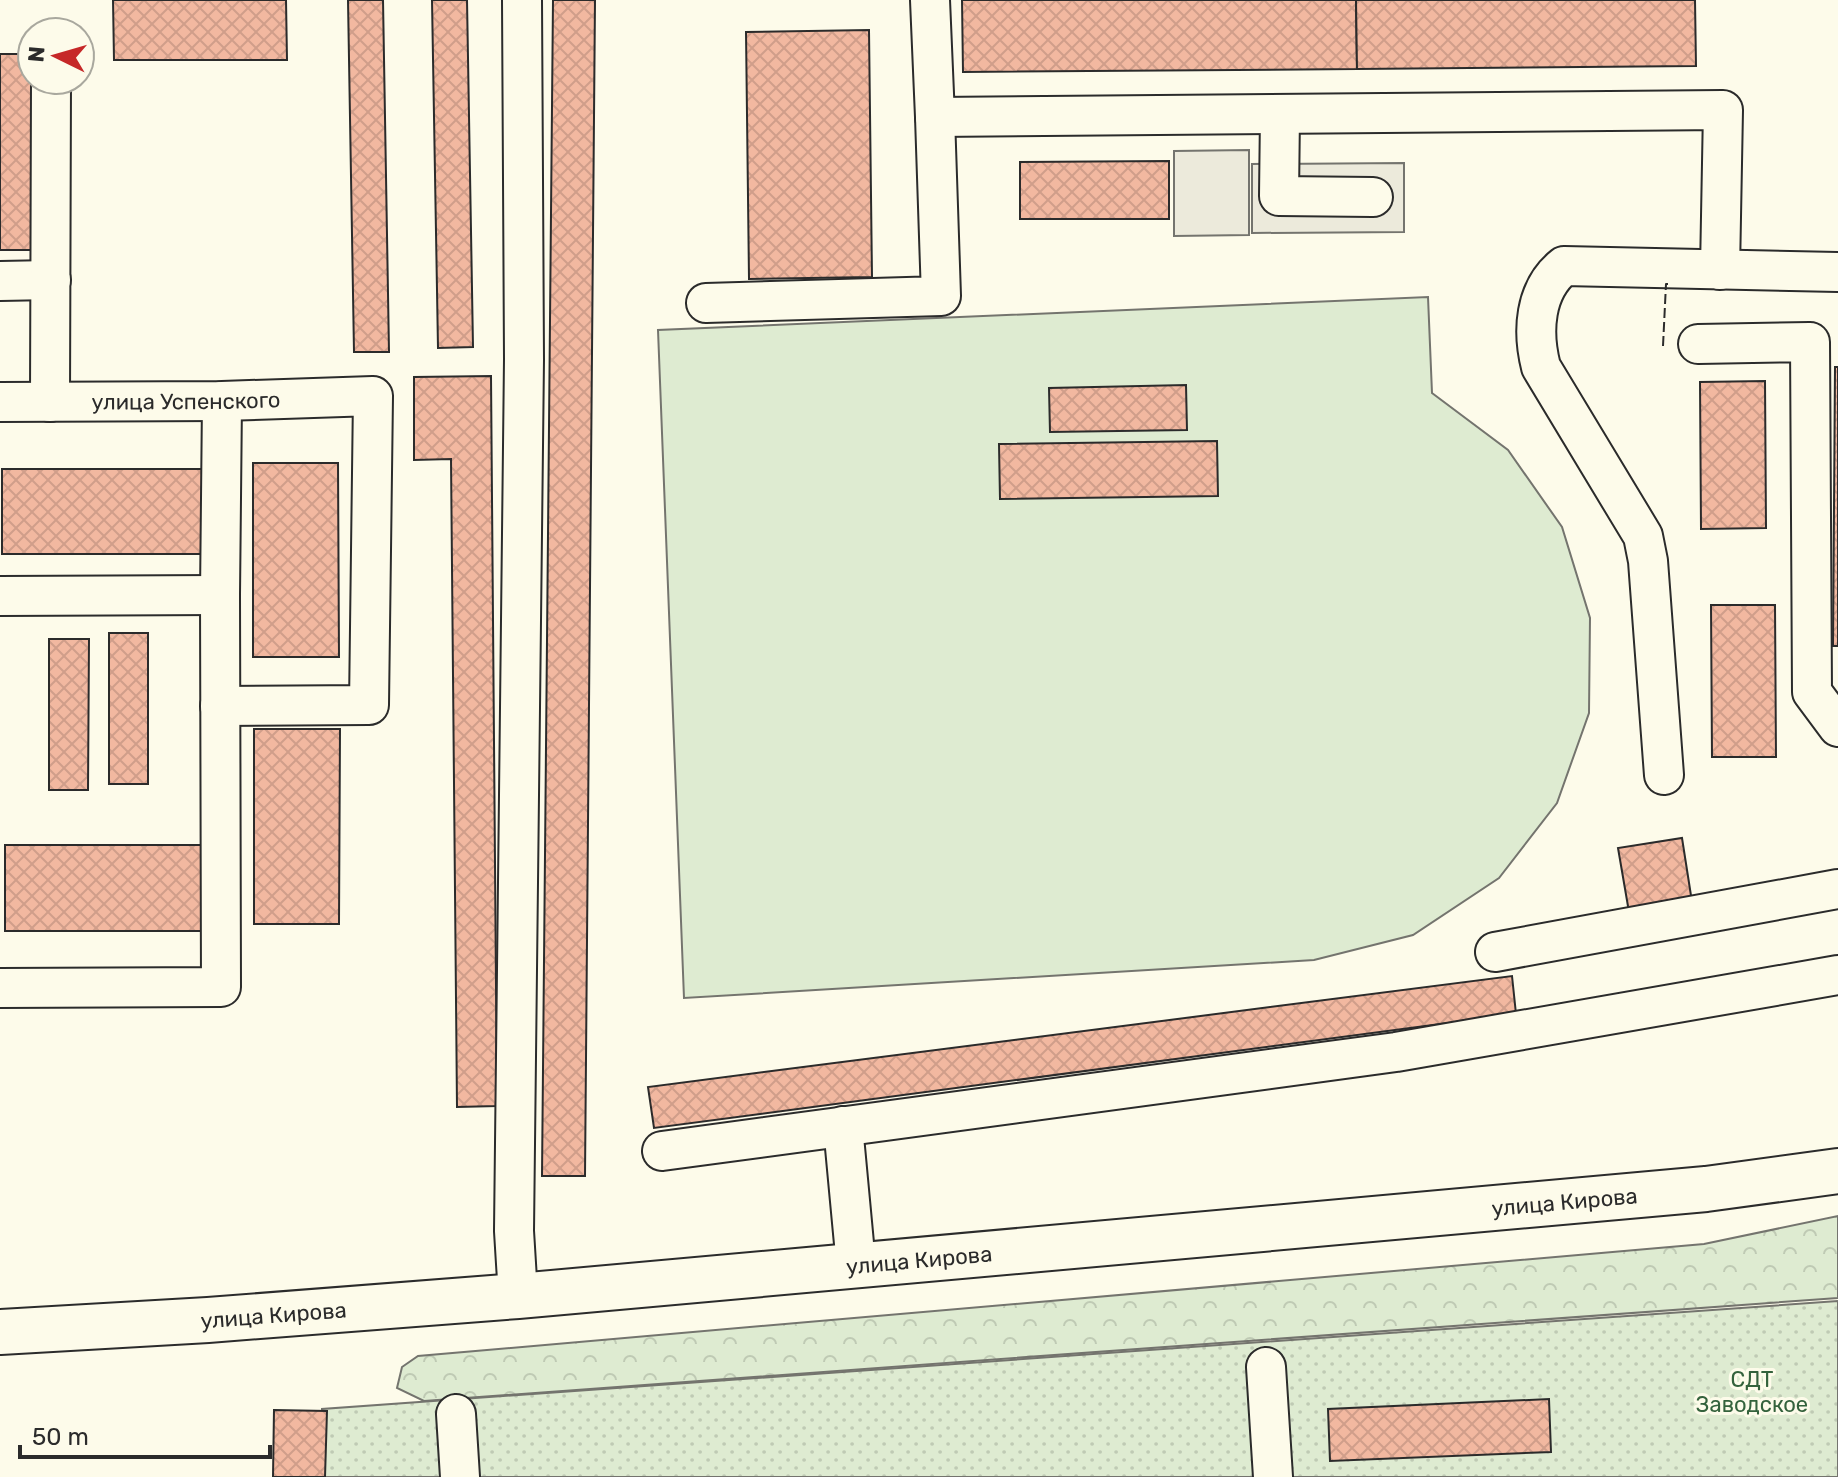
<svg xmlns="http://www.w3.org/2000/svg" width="1838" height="1477" font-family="Rubik,sans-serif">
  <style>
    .forest { fill: url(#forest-crowns); stroke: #74746e; stroke-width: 2 }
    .garden { fill: url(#garden-dots); stroke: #74746e; stroke-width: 2 }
    .pitch { fill: #deebd1; stroke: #74746e; stroke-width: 2 }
    .parking { fill: #eceadb; stroke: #74746e; stroke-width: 2 }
    .building { fill: url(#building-cross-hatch); stroke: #2b2b2b; stroke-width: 2 }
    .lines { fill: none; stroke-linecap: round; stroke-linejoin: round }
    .minor-casing { stroke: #2b2b2b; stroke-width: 42 }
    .major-casing { stroke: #2b2b2b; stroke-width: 48 }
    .minor { stroke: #fdfbea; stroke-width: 38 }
    .major { stroke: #fdfbea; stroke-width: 44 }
    .fence { stroke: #2b2b2b; stroke-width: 2; stroke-dasharray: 10 4; stroke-linecap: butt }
    .labels { text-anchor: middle; stroke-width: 6; stroke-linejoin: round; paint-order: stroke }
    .street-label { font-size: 22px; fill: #2b2b2b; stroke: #fdfbea }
    .park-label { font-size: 22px; fill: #34623c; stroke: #fdfbea }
  </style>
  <defs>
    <pattern id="forest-crowns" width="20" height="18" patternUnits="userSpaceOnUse" patternTransform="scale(2)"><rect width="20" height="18" fill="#deebd1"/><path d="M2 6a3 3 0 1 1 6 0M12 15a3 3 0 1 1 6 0" fill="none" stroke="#bfcab4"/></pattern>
    <pattern id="garden-dots" width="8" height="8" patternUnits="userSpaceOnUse" patternTransform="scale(2)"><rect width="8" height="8" fill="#deebd1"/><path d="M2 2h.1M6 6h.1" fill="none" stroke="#bfcab4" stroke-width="1.8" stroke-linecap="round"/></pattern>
    <pattern id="building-cross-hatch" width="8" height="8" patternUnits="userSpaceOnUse" patternTransform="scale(2)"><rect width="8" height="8" fill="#f2b8a0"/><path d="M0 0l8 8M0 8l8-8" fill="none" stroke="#d09e8a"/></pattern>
  </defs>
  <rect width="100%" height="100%" fill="#fdfbea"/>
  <path class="forest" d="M 1838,1216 L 1838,1298 L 424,1401 L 397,1388 L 402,1367 L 418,1356 L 1704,1244 Z"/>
  <path class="garden" d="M 1838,1301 L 1838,1477 L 320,1477 L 322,1409 Z"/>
  <path class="pitch" d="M 1428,297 L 1432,393 L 1508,450 L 1562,527 L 1590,618 L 1589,713 L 1557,803 L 1499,878 L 1413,935 L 1314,960 L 684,998 L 658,330 Z"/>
  <g class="parking">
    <path d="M 1249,150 L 1249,235 L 1174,236 L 1174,151 Z"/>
    <path d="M 1404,163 L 1404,232 L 1252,233 L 1252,164 Z"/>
  </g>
  <g class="building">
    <path d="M 113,0 L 286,0 L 287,60 L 114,60 Z"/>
    <path d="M 348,0 L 383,0 L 389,352 L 354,352 Z"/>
    <path d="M 432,0 L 467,0 L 473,347 L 438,348 Z"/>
    <path d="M 553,0 L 595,0 L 585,1176 L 542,1176 Z"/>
    <path d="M 962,0 L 1356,0 L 1357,69 L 963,72 Z"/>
    <path d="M 1356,0 L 1695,0 L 1696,66 L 1357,69 Z"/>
    <path d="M 869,30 L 872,277 L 749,279 L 746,32 Z"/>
    <path d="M 0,54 L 32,54 L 35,250 L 0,250 Z"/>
    <path d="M 1169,161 L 1169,219 L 1020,219 L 1020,162 Z"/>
    <path d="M 1835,367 L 1838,367 L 1838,646 L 1833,646 Z"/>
    <path d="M 491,376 L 497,1106 L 457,1107 L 451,459 L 414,460 L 414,377 Z"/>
    <path d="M 1765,381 L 1766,528 L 1701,529 L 1700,382 Z"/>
    <path d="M 1186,385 L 1187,430 L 1050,432 L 1049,388 Z"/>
    <path d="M 1217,441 L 1218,496 L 1000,499 L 999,444 Z"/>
    <path d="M 253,463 L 338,463 L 339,657 L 253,657 Z"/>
    <rect x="2" y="469" width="203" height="85"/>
    <path d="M 1711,605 L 1775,605 L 1776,757 L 1712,757 Z"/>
    <rect x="109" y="633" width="39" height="151"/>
    <path d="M 49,639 L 89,639 L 88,790 L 49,790 Z"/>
    <path d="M 254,729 L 340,729 L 339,924 L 254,924 Z"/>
    <path d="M 1682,838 L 1692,902 L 1629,912 L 1618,848 Z"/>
    <rect x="5" y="845" width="203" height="86"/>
    <path d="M 1512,976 L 1516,1014 L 654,1128 L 648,1087 Z"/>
    <path d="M 1549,1399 L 1551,1452 L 1330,1461 L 1328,1409 Z"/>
    <path d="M 274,1410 L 327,1411 L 325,1477 L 273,1477 Z"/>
  </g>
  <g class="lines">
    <defs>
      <g id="minor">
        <path d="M 930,0 L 935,117 L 1723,110 L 1720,270"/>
        <path d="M 1280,114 L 1279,196 L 1373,197"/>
        <path d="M 0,281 L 51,280"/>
        <path d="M 706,303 L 941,296 L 935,117"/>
        <path d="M 1698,344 L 1810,342 L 1812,692 L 1838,727"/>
        <path id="s1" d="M 0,402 L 222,401 L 373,396 L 369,705 L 220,706"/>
        <path d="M 50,402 L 51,80"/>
        <path d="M 0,596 L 220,595"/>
        <path d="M 1664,775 L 1648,561 L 1643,536 L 1541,367 C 1532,332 1534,290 1564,266 L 1838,272"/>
        <path d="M 1495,952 L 1838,889"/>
        <path d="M 0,988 L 221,987 L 220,595 L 222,401"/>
        <path d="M 843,1126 L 856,1265"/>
        <path d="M 662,1151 L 1396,1052 L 1838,975"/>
        <path d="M 518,1296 L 514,1231 L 524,359 L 522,0"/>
        <path d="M 1266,1367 L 1273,1477"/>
        <path d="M 456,1414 L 460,1477"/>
      </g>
      <g id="major">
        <path id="s2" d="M 0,1332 L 208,1320 L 518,1296 L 1706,1189 L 1838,1171"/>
      </g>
    </defs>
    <use href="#minor" class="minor-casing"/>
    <use href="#major" class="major-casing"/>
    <use href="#minor" class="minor"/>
    <use href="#major" class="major"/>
    <path class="fence" d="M 1663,346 L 1666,284 L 1668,284"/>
  </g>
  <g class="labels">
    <g class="street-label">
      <text dy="8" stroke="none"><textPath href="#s1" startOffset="186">улица Успенского</textPath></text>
      <text dy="8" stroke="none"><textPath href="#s2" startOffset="1570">улица Кирова</textPath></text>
      <text dy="8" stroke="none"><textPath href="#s2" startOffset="922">улица Кирова</textPath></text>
      <text dy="8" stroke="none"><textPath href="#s2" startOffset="274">улица Кирова</textPath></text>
    </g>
    <g class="park-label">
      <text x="1752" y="1387">СДТ<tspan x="1752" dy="25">Заводское</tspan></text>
    </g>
  </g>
  <g transform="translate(56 56) rotate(275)"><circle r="38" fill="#fdfbea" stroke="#a9a89e" stroke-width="2"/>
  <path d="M0-6L14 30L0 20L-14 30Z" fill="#c62828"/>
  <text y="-12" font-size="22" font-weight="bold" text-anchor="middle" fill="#2b2b2b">N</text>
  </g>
  <path d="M20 1445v12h250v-12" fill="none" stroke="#2b2b2b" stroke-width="4"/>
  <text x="32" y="1445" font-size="24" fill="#2b2b2b" stroke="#fdfbea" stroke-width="6" paint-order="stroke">50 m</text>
</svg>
